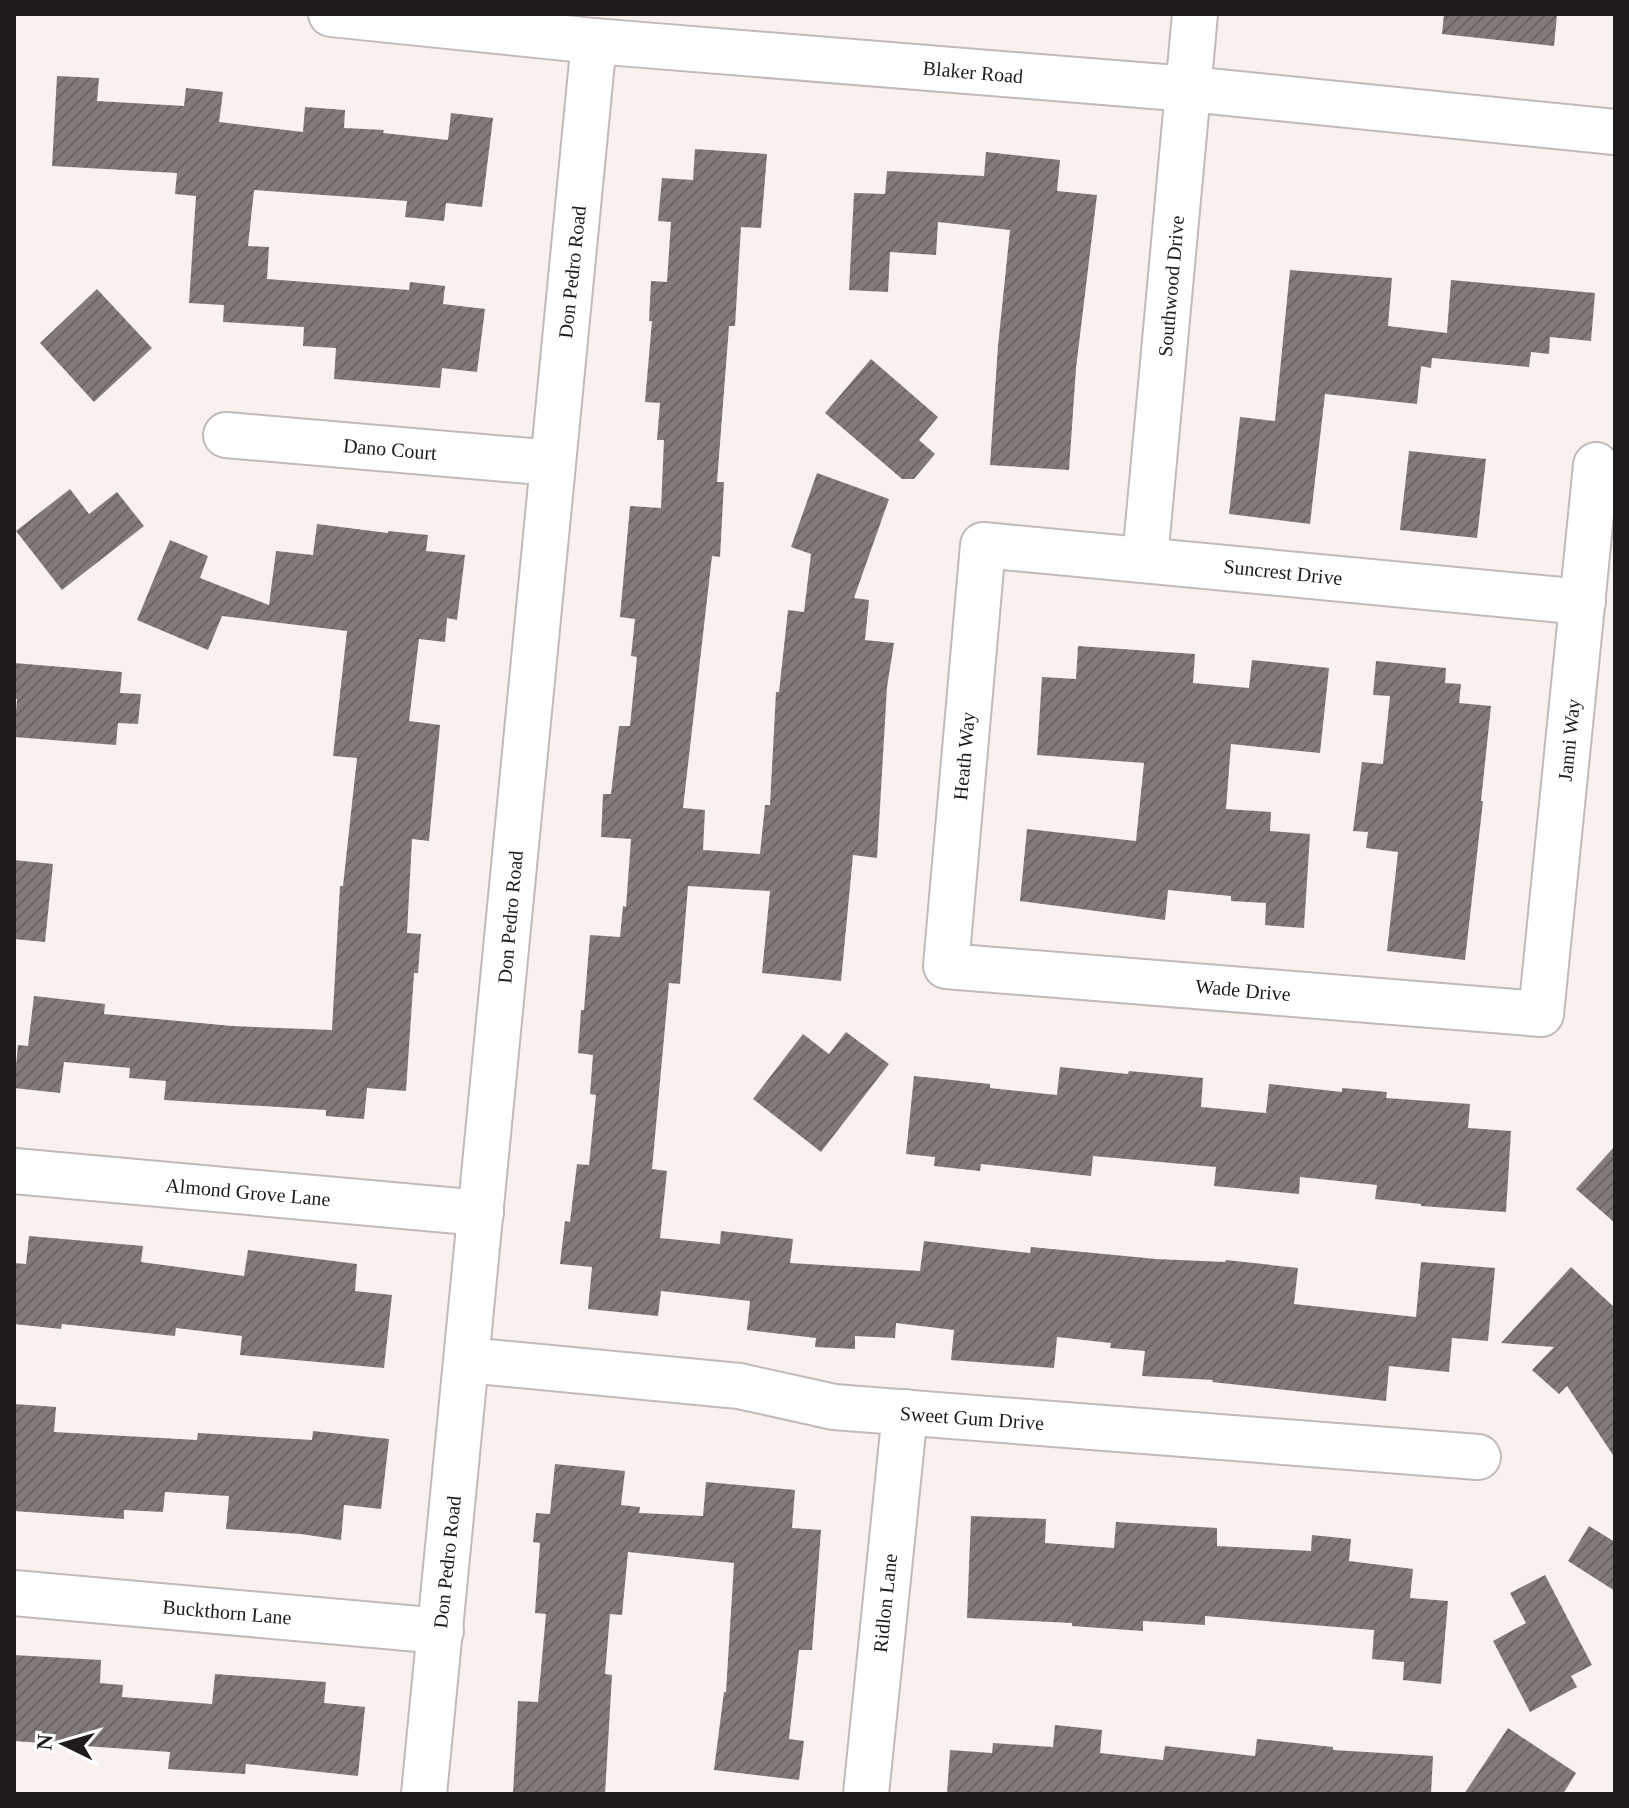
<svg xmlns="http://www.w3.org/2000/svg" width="1629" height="1808" font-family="Georgia,serif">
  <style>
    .building { fill: url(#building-hatch) }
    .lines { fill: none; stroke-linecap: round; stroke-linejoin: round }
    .minor-casing { stroke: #c2bab8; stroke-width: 48 }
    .minor { stroke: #fff; stroke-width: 44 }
    .labels { text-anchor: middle; stroke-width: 6; stroke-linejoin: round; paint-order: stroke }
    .street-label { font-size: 20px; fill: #1e1b1a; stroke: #fff }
  </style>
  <defs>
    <pattern id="building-hatch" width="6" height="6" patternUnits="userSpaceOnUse" patternTransform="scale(2)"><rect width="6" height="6" fill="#827b79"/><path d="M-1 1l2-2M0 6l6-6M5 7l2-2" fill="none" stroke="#6a6462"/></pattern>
  </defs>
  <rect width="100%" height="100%" fill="#f9f1ee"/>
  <g class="building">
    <path d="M 1444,14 L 1557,14 L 1554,46 L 1442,34 Z"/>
    <path d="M 57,76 L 99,78 L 97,101 L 184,106 L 186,88 L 223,92 L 219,122 L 303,132 L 305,107 L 345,110 L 344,128 L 384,130 L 383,133 L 448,140 L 451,113 L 493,118 L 482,207 L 446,203 L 444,221 L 405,217 L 407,201 L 254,190 L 248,246 L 269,247 L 267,279 L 409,290 L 410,282 L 445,286 L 443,304 L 485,309 L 477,372 L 442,368 L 440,388 L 334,379 L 336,348 L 303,346 L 304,327 L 223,322 L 224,305 L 189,303 L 196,196 L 175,194 L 177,173 L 52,166 Z"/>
    <path d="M 695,149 L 767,154 L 761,228 L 741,227 L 735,326 L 729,326 L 717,482 L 724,482 L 720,557 L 712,556 L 683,808 L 705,810 L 703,850 L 760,854 L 765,805 L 770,805 L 776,692 L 779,692 L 788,610 L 804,612 L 811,554 L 791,547 L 817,473 L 889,499 L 854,598 L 869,600 L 865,640 L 894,643 L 887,687 L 877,858 L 853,855 L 841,981 L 762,973 L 770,891 L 688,886 L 680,984 L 669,983 L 652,1169 L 667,1171 L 660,1238 L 720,1244 L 721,1231 L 793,1239 L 790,1263 L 920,1271 L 924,1241 L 1030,1253 L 1031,1247 L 1156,1259 L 1225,1262 L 1226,1260 L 1298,1268 L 1294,1304 L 1416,1317 L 1421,1262 L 1495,1268 L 1488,1341 L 1452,1338 L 1449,1372 L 1389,1366 L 1386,1401 L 1212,1382 L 1213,1380 L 1142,1376 L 1145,1351 L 1110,1348 L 1111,1343 L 1057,1337 L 1054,1368 L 951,1360 L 954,1330 L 896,1323 L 895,1338 L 855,1336 L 855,1349 L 815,1347 L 816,1338 L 747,1330 L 750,1301 L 661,1291 L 658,1316 L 588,1309 L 592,1267 L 560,1264 L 565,1221 L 570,1222 L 577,1164 L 589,1165 L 596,1095 L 590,1094 L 593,1055 L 578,1053 L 581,1010 L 584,1010 L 590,935 L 620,937 L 623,906 L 626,907 L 631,839 L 601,837 L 603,794 L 611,794 L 619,726 L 630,726 L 637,657 L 631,656 L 635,619 L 620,617 L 630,506 L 661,508 L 664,440 L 657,440 L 660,403 L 645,402 L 652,321 L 649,321 L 651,281 L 667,282 L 671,222 L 658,221 L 662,178 L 693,180 Z"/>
    <path d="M 986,152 L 1060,160 L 1057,191 L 1097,195 L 1076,368 L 1069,470 L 990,465 L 998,346 L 1010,230 L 938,222 L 936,255 L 890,252 L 888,292 L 849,290 L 854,193 L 885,194 L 887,171 L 984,176 Z"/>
    <path d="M 1290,270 L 1392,278 L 1388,326 L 1447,333 L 1451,280 L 1595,293 L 1591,341 L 1550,337 L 1549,354 L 1531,352 L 1529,367 L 1432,358 L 1431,368 L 1421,366 L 1417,404 L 1325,394 L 1310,524 L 1229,514 L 1240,417 L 1275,421 Z"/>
    <path d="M 97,289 L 152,348 L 94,402 L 40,343 Z"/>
    <path d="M 871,359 L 938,417 L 919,440 L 935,454 L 914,479 L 902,479 L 825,413 Z"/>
    <path d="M 1409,451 L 1486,459 L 1477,538 L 1400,530 Z"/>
    <path d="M 70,489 L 89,514 L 117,492 L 144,526 L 62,590 L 16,531 Z"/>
    <path d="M 317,524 L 388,533 L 388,531 L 428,535 L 426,551 L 465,555 L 457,620 L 447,618 L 445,642 L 419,639 L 409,721 L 440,725 L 429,841 L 412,839 L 407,933 L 421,934 L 418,973 L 414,973 L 406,1091 L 367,1088 L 364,1119 L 326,1116 L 326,1110 L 164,1100 L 166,1081 L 129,1078 L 130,1068 L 64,1062 L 60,1093 L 14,1088 L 18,1045 L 28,1046 L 34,996 L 105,1004 L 104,1014 L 232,1026 L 332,1030 L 340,886 L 343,886 L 357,758 L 333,756 L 347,631 L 222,616 L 208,650 L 137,620 L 170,540 L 208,556 L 200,578 L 269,605 L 276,551 L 313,555 Z"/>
    <path d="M 1078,646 L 1195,654 L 1193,683 L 1249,688 L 1252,660 L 1329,668 L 1320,753 L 1231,744 L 1226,809 L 1271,812 L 1270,831 L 1310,834 L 1304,928 L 1265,925 L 1266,903 L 1231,901 L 1231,896 L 1168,890 L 1165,920 L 1020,901 L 1027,829 L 1136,841 L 1144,763 L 1037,755 L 1042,677 L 1076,679 Z"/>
    <path d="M 1376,661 L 1446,668 L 1445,683 L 1461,684 L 1459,703 L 1491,706 L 1481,801 L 1483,801 L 1465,960 L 1387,951 L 1398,852 L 1366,848 L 1368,832 L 1353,831 L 1362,762 L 1383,764 L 1390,696 L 1373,695 Z"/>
    <path d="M 14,663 L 122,672 L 120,693 L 141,694 L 138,724 L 118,723 L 116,745 L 14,737 L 17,699 L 14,698 Z"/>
    <path d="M 14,860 L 53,864 L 45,942 L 14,939 Z"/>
    <path d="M 846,1032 L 889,1064 L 821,1152 L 753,1099 L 803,1034 L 829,1054 Z"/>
    <path d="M 1060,1067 L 1128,1074 L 1129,1071 L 1203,1078 L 1201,1107 L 1266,1113 L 1269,1084 L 1342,1092 L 1342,1088 L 1387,1092 L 1386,1098 L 1470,1104 L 1468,1128 L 1511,1131 L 1506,1212 L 1421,1206 L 1421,1204 L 1375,1199 L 1377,1185 L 1300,1177 L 1299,1194 L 1214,1186 L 1216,1167 L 1093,1156 L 1091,1176 L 981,1164 L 980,1171 L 934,1166 L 935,1157 L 906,1154 L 914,1076 L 990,1084 L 990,1088 L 1057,1095 Z"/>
    <path d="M 1615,1146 L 1615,1223 L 1576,1189 Z"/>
    <path d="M 29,1236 L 143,1246 L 141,1262 L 244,1276 L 248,1250 L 357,1264 L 355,1291 L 392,1295 L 384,1368 L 240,1355 L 242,1336 L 176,1328 L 175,1336 L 62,1324 L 61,1329 L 14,1324 L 14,1263 L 26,1264 Z"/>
    <path d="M 1571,1267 L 1615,1308 L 1615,1458 L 1567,1386 L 1559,1394 L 1532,1370 L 1554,1347 L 1501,1343 Z"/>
    <path d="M 14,1404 L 56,1407 L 54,1432 L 197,1440 L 198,1433 L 312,1440 L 313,1431 L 389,1439 L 381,1509 L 344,1505 L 341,1540 L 301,1534 L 226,1529 L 229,1496 L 165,1492 L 163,1512 L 124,1510 L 124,1519 L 14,1511 Z"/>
    <path d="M 555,1464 L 625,1471 L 621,1505 L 640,1507 L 639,1513 L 703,1516 L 706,1482 L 795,1490 L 792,1528 L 821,1530 L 812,1650 L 799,1650 L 789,1739 L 804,1741 L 799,1780 L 714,1770 L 724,1692 L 726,1692 L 734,1563 L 628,1552 L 622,1615 L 610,1614 L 605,1674 L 612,1675 L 605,1794 L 513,1794 L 518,1701 L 538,1702 L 546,1614 L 535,1613 L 540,1543 L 533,1542 L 536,1513 L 550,1514 Z"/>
    <path d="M 971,1516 L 1046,1519 L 1045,1543 L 1114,1548 L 1116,1522 L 1217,1528 L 1217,1546 L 1311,1551 L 1312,1535 L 1351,1539 L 1349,1561 L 1413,1569 L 1410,1598 L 1448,1601 L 1441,1684 L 1403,1680 L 1404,1662 L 1372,1659 L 1374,1630 L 1205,1616 L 1205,1625 L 1143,1621 L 1143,1631 L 1072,1626 L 1072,1623 L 967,1618 Z"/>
    <path d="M 1589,1526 L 1615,1542 L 1615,1591 L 1568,1561 Z"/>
    <path d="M 1545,1575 L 1592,1665 L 1571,1676 L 1577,1687 L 1530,1712 L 1493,1641 L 1526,1623 L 1510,1593 Z"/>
    <path d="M 14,1655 L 101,1660 L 100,1683 L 123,1685 L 122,1697 L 212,1704 L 215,1674 L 326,1682 L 324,1703 L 365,1707 L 358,1776 L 246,1764 L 245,1774 L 168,1769 L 170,1752 L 14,1741 Z"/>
    <path d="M 1055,1725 L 1102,1730 L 1100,1753 L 1163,1760 L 1165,1746 L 1255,1756 L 1257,1739 L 1333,1747 L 1333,1750 L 1433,1756 L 1431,1794 L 947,1794 L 950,1750 L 992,1753 L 993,1743 L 1053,1747 Z"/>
    <path d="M 1508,1728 L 1576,1773 L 1563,1794 L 1464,1794 Z"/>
  </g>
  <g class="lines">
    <defs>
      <g id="minor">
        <path d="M 331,14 L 594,41 L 1189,89 L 1615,132"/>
        <path d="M 226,435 L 553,463"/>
        <path d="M 1145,559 L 1195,14"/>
        <path d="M 1583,602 L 983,545 L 946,966 L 1541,1014 L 1596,465"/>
        <path d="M 14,1171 L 481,1213"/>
        <path d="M 467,1360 L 739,1386 L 834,1407 L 1478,1457"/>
        <path d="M 14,1593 L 441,1631"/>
        <path d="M 424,1794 L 594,41"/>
        <path d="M 866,1794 L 905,1412"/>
      </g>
    </defs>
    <use href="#minor" class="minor-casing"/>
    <use href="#minor" class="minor"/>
  </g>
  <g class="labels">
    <g class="street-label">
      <text transform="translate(973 72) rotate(5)" y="7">Blaker Road</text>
      <text transform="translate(572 272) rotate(-84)" y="7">Don Pedro Road</text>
      <text transform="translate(1171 286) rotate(-85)" y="7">Southwood Drive</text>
      <text transform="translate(390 449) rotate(5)" y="7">Dano Court</text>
      <text transform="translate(1283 572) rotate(6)" y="7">Suncrest Drive</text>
      <text transform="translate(1569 740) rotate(-84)" y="7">Janni Way</text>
      <text transform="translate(964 756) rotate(-85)" y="7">Heath Way</text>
      <text transform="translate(510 917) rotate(-85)" y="7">Don Pedro Road</text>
      <text transform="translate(1243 990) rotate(5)" y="7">Wade Drive</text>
      <text transform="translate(248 1192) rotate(5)" y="7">Almond Grove Lane</text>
      <text transform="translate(972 1418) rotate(4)" y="7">Sweet Gum Drive</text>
      <text transform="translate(447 1562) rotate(-84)" y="7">Don Pedro Road</text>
      <text transform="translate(885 1603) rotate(-84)" y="7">Ridlon Lane</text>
      <text transform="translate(227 1612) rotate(5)" y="7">Buckthorn Lane</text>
    </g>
  </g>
  <rect width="1629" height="1808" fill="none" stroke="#1e1b1a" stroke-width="32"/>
  <g transform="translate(64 1744) rotate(275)" stroke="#ffffff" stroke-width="6" paint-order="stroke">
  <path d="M0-6L14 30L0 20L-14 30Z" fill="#1e1b1a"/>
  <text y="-12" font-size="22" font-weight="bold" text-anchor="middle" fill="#1e1b1a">N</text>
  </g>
</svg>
